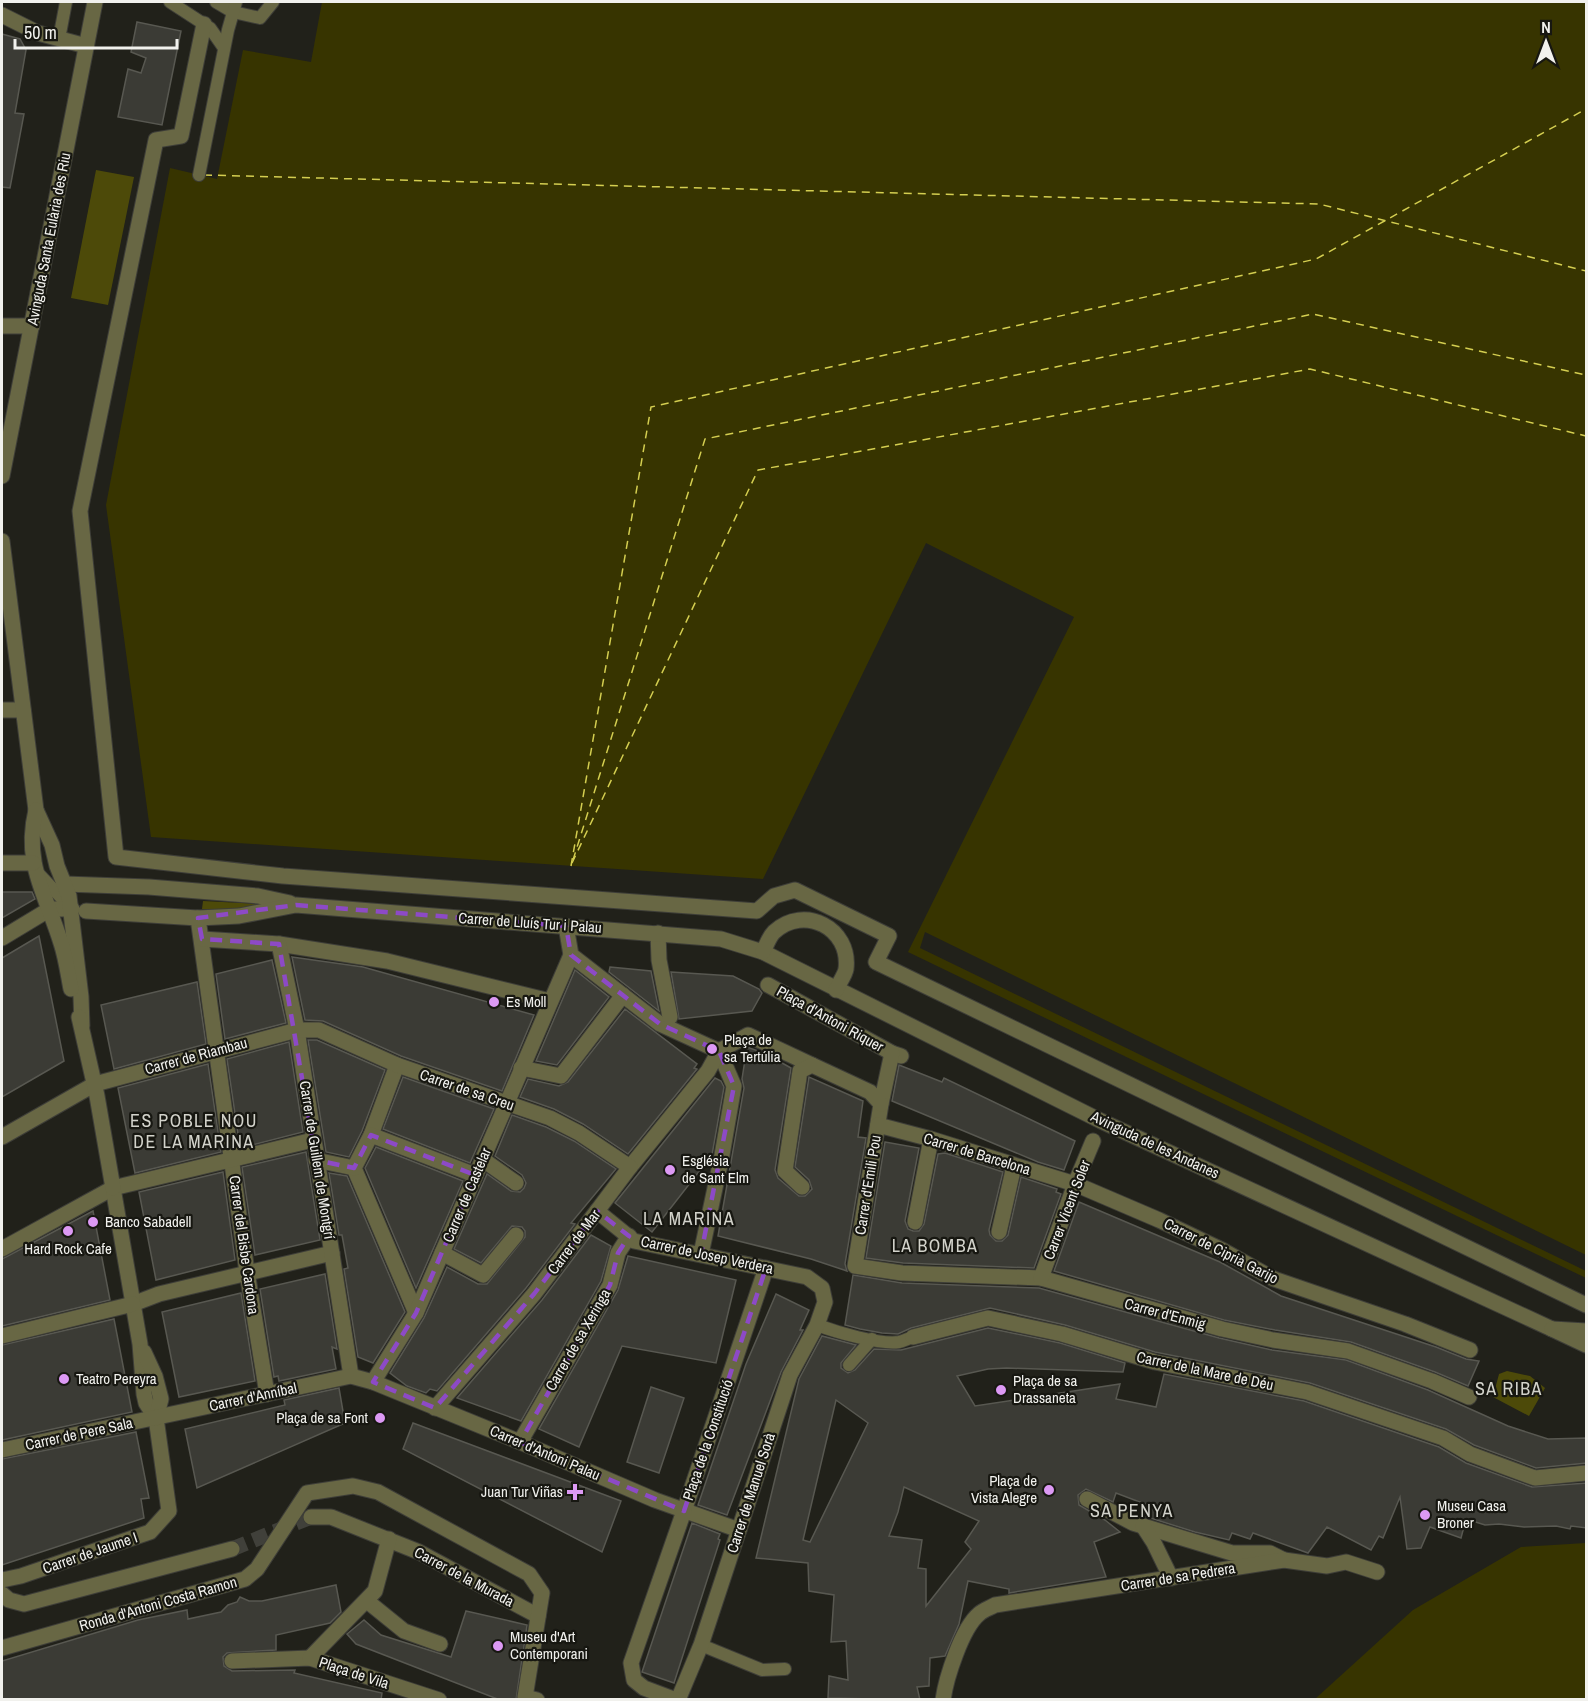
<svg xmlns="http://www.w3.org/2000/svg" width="1588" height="1701" font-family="'Archivo Narrow',sans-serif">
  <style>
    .green { fill: #4d4a09 }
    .water { fill: #373400 }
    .pier { fill: #21211a }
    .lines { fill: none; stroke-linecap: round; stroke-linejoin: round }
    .ferry { stroke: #d4ce50; stroke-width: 1.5; stroke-dasharray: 8 6; stroke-linecap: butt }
    .building { fill: #3b3b35; stroke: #585851; stroke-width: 1.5; fill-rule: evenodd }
    .minor-tunnel { stroke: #40403a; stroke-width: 15; stroke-dasharray: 15 8; stroke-linecap: butt }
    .service-casing { stroke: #3e3e38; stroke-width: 14 }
    .pedestrian-casing { stroke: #3e3e38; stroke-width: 17 }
    .minor-casing { stroke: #3e3e38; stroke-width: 17 }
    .tertiary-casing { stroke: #3e3e38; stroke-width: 17 }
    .service { stroke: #686744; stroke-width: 12 }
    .pedestrian { stroke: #686744; stroke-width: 15 }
    .minor { stroke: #686744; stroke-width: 15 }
    .tertiary { stroke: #686744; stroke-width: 15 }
    .marked { fill: none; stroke: #8d4ac6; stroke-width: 4.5; stroke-dasharray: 12 8; stroke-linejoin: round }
    .poi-dot { fill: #dc99f4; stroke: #171711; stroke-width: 2 }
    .labels { text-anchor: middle; stroke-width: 4.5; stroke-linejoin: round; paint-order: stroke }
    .street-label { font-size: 15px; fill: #f1f1ed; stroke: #171711 }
    .poi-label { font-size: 15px; fill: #f1f1ed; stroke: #171711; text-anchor: start }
    .quarter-label { font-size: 18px; letter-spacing: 1.5px; fill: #d3d3cb; stroke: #171711 }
  </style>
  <rect width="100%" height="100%" fill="#21211a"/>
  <g class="green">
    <path d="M 96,170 L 134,177 L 108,305 L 71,298 Z"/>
    <path d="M 203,901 L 263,904 C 243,910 224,911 202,909 Z"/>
    <path d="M 1507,1371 L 1530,1376 L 1545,1388 L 1529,1416 L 1493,1397 L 1499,1374 Z"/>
  </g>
  <g class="water">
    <path d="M 322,2 L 1586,2 L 1586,1278 L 908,952 L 1074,617 L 926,543 L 763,879 L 151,837 L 106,505 L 170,168 L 217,179 L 243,50 L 311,62 Z"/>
    <path d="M 1586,1543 L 1586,1699 L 1315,1699 L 1413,1610 L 1521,1547 Z"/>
  </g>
  <path class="pier" d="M 925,932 L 1586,1255 L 1586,1271 L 920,948 Z"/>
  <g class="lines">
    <g class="ferry">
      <path d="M 204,175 L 1319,204 L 1586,271"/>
      <path d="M 573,860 L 705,439 L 1313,314 L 1586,375"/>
      <path d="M 572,863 L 758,470 L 1310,369 L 1586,436"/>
      <path d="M 571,866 L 651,407 L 1316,259 L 1586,109"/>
    </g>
  </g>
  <g class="building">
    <path d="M 137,22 L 181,31 L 162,125 L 118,117 L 128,69 L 141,73 L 146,58 L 131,52 Z"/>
    <path d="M 2,34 L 20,39 L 26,50 L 15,113 L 24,114 L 10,188 L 2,187 Z"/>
    <path d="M 2,892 L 32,892 L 35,899 L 2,918 Z"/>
    <path d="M 39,936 L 64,1061 L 2,1097 L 2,958 Z"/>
    <path d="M 292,957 L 363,967 L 534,1015 L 502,1091 L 401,1056 L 323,1021 L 305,1020 Z"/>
    <path d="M 272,960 L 286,1023 L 225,1039 L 216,974 Z"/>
    <path d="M 610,967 L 651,971 L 659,1011 L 609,972 Z"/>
    <path d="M 575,970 L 609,997 L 557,1065 L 536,1061 Z"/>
    <path d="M 671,972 L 733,976 L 759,989 L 762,993 L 752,1011 L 679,1019 Z"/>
    <path d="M 197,982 L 206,1044 L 114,1069 L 101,1005 Z"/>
    <path d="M 625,1009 L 697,1064 L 694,1068 L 697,1069 L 628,1154 L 583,1124 L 554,1109 L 520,1097 L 528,1079 L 559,1086 L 568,1082 Z"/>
    <path d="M 308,1040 L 317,1040 L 385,1070 L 362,1131 L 349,1157 L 326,1152 Z"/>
    <path d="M 289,1042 L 303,1132 L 240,1148 L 227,1059 Z"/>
    <path d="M 747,1047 L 766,1054 L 791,1068 L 775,1170 L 778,1178 L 799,1196 L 805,1196 L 812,1189 L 809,1180 L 795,1167 L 809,1077 L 863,1101 L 858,1137 L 866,1138 L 845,1264 L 847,1271 L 811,1259 L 718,1236 L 744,1088 L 742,1079 Z"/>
    <path d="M 208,1064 L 221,1152 L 135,1173 L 118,1088 Z"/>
    <path d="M 899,1065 L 942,1082 L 944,1078 L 1075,1141 L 1064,1170 L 1038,1162 L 892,1101 Z"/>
    <path d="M 403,1077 L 494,1109 L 470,1163 L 383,1129 Z"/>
    <path d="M 715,1078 L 721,1081 L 724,1087 L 712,1155 L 652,1232 L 615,1203 Z"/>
    <path d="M 512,1115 L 546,1127 L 574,1141 L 616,1169 L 571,1223 L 575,1224 L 526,1288 L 437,1391 L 430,1389 L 426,1393 L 407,1386 L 390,1373 L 424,1318 L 447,1267 L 478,1284 L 487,1284 L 525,1237 L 525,1231 L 522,1227 L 512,1226 L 481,1263 L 454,1249 L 487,1174 L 511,1191 L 520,1192 L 524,1188 L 526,1183 L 522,1175 L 495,1156 Z"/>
    <path d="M 885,1142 L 919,1148 L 905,1221 L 908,1229 L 913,1231 L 919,1231 L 924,1224 L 938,1154 L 945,1153 L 1003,1172 L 989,1230 L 990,1235 L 996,1241 L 1002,1241 L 1008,1235 L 1021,1177 L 1057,1189 L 1056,1192 L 1061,1194 L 1034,1268 L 903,1263 L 866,1258 Z"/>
    <path d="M 376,1147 L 463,1181 L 416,1288 L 365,1168 Z"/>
    <path d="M 306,1152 L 320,1240 L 255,1255 L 242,1167 Z"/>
    <path d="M 223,1172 L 235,1260 L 156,1280 L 139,1192 Z"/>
    <path d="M 329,1173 L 347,1176 L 405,1312 L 373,1363 L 358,1357 L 344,1269 L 348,1268 L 342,1235 L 339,1235 Z"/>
    <path d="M 1079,1202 L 1220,1262 L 1281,1296 L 1436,1347 L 1466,1359 L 1479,1361 L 1468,1386 L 1435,1372 L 1351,1342 L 1275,1330 L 1224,1320 L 1054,1271 Z"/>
    <path d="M 93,1211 L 110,1300 L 2,1326 L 2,1259 Z"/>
    <path d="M 591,1235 L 611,1246 L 601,1281 L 521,1421 L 457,1398 L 542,1300 Z"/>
    <path d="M 628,1256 L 736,1280 L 716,1363 L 622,1346 L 579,1447 L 539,1429 L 618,1290 Z"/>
    <path d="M 325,1274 L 337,1349 L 332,1347 L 336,1369 L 279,1381 L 278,1376 L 274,1377 L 260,1289 Z"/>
    <path d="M 853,1275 L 902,1283 L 1039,1288 L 1219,1338 L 1272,1350 L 1346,1360 L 1428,1390 L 1508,1426 L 1548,1439 L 1587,1438 L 1587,1463 L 1536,1468 L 1474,1445 L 1446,1429 L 1310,1383 L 1155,1352 L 1065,1325 L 990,1308 L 911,1328 L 898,1334 L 882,1333 L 860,1329 L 845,1325 Z"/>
    <path d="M 241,1293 L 255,1381 L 179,1397 L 162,1312 Z"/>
    <path d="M 776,1294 L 809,1310 L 800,1330 L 803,1330 L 781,1372 L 727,1515 L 698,1505 L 746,1364 Z"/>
    <path d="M 114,1319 L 132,1412 L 2,1440 L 2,1345 Z"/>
    <path d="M 988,1328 L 1060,1343 L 1125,1363 L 1123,1372 L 1007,1368 L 988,1369 L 957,1376 L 975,1406 L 1120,1384 L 1116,1399 L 1156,1407 L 1164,1374 L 1304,1401 L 1439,1447 L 1466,1463 L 1532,1487 L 1587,1483 L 1587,1528 L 1571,1526 L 1570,1529 L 1556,1526 L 1524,1527 L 1499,1524 L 1485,1525 L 1466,1519 L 1461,1538 L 1430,1527 L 1421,1548 L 1407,1549 L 1400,1497 L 1383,1538 L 1379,1536 L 1371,1550 L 1327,1527 L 1308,1553 L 1253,1533 L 1250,1539 L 1232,1533 L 1229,1540 L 1195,1532 L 1144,1516 L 1145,1504 L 1116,1493 L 1113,1502 L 1086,1489 L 1078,1495 L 1079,1505 L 1105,1520 L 1120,1532 L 1094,1542 L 1106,1577 L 1009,1593 L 1009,1589 L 968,1581 L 959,1624 L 945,1656 L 930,1658 L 929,1686 L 917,1687 L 920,1700 L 828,1698 L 829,1676 L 848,1680 L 846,1641 L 831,1642 L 834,1595 L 809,1591 L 808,1563 L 756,1558 L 799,1379 L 822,1336 L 856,1345 L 841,1363 L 841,1368 L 848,1373 L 855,1370 L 874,1349 L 901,1350 ZM 836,1400 L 868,1423 L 810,1542 L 803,1540 ZM 904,1487 L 979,1521 L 965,1542 L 971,1549 L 926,1606 L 926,1569 L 918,1568 L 922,1540 L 889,1536 L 898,1512 Z"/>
    <path d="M 651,1387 L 684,1398 L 659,1473 L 627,1462 Z"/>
    <path d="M 339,1388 L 345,1423 L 197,1488 L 185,1429 L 285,1405 L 284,1400 Z"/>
    <path d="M 413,1423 L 621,1501 L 602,1552 L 403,1449 Z"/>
    <path d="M 136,1432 L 149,1498 L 141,1499 L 144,1518 L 2,1565 L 2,1459 Z"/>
    <path d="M 692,1523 L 720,1534 L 718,1539 L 720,1540 L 674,1683 L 642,1672 Z"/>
    <path d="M 336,1585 L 341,1612 L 330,1623 L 276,1635 L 276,1650 L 227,1653 L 223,1657 L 224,1666 L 232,1671 L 295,1670 L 294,1673 L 382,1693 L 381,1700 L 2,1700 L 2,1661 L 138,1620 L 187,1610 L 188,1619 L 221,1612 L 228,1605 L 237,1602 L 240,1597 L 249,1601 L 262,1601 Z"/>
    <path d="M 466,1611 L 527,1625 L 516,1700 L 500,1700 L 356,1644 L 347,1634 L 364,1620 L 381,1635 L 451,1657 Z"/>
  </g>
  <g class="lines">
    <path class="minor-tunnel" d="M 232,1549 L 311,1517"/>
    <defs>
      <g id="service">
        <path d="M 170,2 L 210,28 L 224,48"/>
        <path d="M 216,2 L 233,12 L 260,18 L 273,2"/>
        <path d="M 59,39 L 66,2"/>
        <path d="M 199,175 L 228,30 L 236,2"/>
        <path d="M 35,870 L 72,909"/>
        <path d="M 817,1325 C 836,1332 880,1345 899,1342 C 904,1341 909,1338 913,1337"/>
        <path d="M 849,1365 L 872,1339"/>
        <path d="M 701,1645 L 762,1670 L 785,1669"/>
      </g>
      <g id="pedestrian">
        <path d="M 204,24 L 181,136 L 156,140 L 80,511 L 116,857 L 283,876 L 757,911 L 774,896 L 795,890 L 889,936 L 876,962 L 1586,1305"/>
        <path d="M 2,710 L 23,710"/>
        <path d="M 198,918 L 247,1272 L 267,1394"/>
        <path d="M 566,926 L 571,955 L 660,1024 L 719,1051 L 734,1086 L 722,1155 L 701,1254"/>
        <path d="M 658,933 L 659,960 L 670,1017"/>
        <path d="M 202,939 L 279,944 L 387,961 L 550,1001"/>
        <path d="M 279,944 L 297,1030"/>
        <path d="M 768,985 L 892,1053 L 901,1056"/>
        <path d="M 892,1053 L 881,1104 L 855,1266 L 902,1273 L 1041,1278 L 1222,1329 L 1273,1340 L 1348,1351 L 1432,1381 L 1469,1397"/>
        <path d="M 397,1065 L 371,1135 L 354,1168 L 416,1313"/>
        <path d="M 521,1068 L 561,1076 L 623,995"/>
        <path d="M 371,1135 L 475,1175"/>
        <path d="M 2,1137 L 95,1084"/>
        <path d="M 482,1159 L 516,1183"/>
        <path d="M 630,1167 L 708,1071 L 719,1051 L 748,1035 L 812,1065"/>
        <path d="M 2,1249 L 113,1188 L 313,1140"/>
        <path d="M 442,1253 L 483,1275 L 516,1235"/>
        <path d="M 133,1304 L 159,1294 L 332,1253"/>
        <path d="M 913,1337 L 988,1318 L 1062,1334 L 1155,1362 L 1307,1392 L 1443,1438 L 1470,1454 L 1535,1478 L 1586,1473"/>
        <path d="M 373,1382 L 416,1313 L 571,955"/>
        <path d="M 435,1408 L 534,1294 L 597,1211"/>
        <path d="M 520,1442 L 610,1285 L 618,1253 L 629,1236"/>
        <path d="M 1087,1499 L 1133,1523 L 1143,1526 L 1232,1553 L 1270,1553 L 1284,1560"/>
        <path d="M 684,1511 L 766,1268"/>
        <path d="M 1143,1526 L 1154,1543 L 1171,1578"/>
        <path d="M 2,1580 L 21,1576 L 150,1532 L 169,1511 L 156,1418"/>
        <path d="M 367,1601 L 404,1631 L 440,1644"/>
        <path d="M 232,1661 L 310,1658 L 439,1700"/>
      </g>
      <g id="minor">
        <path d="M 2,15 L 38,33 L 86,46"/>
        <path d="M 2,326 L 32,326"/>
        <path d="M 65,884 L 149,887 L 258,896 L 290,903"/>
        <path d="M 86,911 L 198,918 L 239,916 L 296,905 L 721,939 L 763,952 L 1101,1121 L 1552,1329"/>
        <path d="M 2,938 L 50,909 L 72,909"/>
        <path d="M 763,952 C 766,946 769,937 774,932 C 804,904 851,928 846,969 C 845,975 839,983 836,990"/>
        <path d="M 297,1030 L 351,1376"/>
        <path d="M 95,1084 L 297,1030 L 319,1030 L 397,1065 L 550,1118 L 579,1133 L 630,1167 L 597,1211 L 634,1241 L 807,1277 L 822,1288 L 825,1302 L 817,1325 L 790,1375 L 701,1645 L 678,1700"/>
        <path d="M 878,1125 L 931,1139 L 1075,1184 L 1159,1220 L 1222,1250 L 1274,1279 L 1405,1324 L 1470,1350"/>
        <path d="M 316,1160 L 354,1168"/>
        <path d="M 802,1187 L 785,1171 L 800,1071 L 812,1065 L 870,1092 L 881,1104"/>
        <path d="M 113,1188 L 140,1344 L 144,1394 L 146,1403 L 156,1418"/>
        <path d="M 915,1222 L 931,1139"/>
        <path d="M 999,1232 L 1014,1166"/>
        <path d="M 1041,1278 L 1075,1184 L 1093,1141"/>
        <path d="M 1586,1331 L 1552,1329 L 1586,1345"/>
        <path d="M 2,1336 L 133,1304"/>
        <path d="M 144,1352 L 155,1376 L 161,1399 L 156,1418"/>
        <path d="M 2,1450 L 351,1376 L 373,1382 L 520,1442 L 655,1500 L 739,1530"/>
        <path d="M 311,1517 L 331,1517 L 419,1552 L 538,1616"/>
        <path d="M 2,1594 L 9,1600 L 24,1604 L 232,1549"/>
        <path d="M 2,1648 L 245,1579 L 257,1569 L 307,1493 L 353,1486 L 378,1492 L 529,1574 L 542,1593 L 525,1697 L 537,1700"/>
        <path d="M 310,1658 L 375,1591 L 389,1539"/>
        <path d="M 676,1700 L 644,1688 L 634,1680 L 631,1663 L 684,1511"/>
        <path d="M 943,1700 C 946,1678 962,1628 979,1614 C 983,1610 990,1608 995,1605 L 1284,1560 L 1327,1566 L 1346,1562 L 1377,1572"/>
      </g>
      <g id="tertiary">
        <path d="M 2,476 L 95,2"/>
        <path d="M 2,541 L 36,810 L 52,845 L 57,866 L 69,896 L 81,997 L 82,1026"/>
        <path d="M 36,810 C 23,864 46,894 61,943 C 66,958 68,974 71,989"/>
        <path d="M 2,863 L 33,863"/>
        <path d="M 79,1017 L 97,1096 L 113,1188"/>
      </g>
    </defs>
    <use href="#service" class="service-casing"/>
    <use href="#pedestrian" class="pedestrian-casing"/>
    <use href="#minor" class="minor-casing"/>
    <use href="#tertiary" class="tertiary-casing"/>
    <use href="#service" class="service"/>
    <use href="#pedestrian" class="pedestrian"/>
    <use href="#minor" class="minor"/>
    <use href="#tertiary" class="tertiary"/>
  </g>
  <path class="marked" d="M 296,905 L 566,926 L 571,955 L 660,1024 L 719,1051 L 734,1086 L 701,1254 L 766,1268 L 684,1511 L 520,1442 L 610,1285 L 618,1253 L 629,1236 L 597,1211 L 534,1294 L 435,1408 L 373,1382 L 416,1313 L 475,1175 L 371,1135 L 354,1168 L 316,1160 L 279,944 L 202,939 L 198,918 Z"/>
  <g class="poi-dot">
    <circle cx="494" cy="1002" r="6"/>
    <circle cx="712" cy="1049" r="6"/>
    <circle cx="670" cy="1170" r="6"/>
    <circle cx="93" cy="1222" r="6"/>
    <circle cx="68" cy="1231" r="6"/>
    <circle cx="64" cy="1379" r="6"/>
    <circle cx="1001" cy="1390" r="6"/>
    <circle cx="380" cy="1418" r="6"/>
    <circle cx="1049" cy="1490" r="6"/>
    <path d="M572 1483h6v6h6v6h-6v6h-6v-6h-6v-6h6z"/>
    <circle cx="1425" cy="1515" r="6"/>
    <circle cx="498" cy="1646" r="6"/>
  </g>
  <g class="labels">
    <g class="street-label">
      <text transform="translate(49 239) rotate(-79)" y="5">Avinguda Santa Eulària des Riu</text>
      <text transform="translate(530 923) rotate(4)" y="5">Carrer de Lluís Tur i Palau</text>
      <text transform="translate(830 1019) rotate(29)" y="5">Plaça d'Antoni Riquer</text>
      <text transform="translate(196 1056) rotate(-15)" y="5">Carrer de Riambau</text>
      <text transform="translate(467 1090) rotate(19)" y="5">Carrer de sa Creu</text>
      <text transform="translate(1155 1145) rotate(25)" y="5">Avinguda de les Andanes</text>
      <text transform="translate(977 1154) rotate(17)" y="5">Carrer de Barcelona</text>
      <text transform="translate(317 1160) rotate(81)" y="5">Carrer de Guillem de Montgrí</text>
      <text transform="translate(868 1185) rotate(-81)" y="5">Carrer d'Emili Pou</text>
      <text transform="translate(467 1195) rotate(-67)" y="5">Carrer de Castelar</text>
      <text transform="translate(1067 1210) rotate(-69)" y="5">Carrer Vicent Soler</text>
      <text transform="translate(574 1242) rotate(-53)" y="5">Carrer de Mar</text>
      <text transform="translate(244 1245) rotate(82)" y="5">Carrer del Bisbe Cardona</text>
      <text transform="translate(1221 1251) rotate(27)" y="5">Carrer de Ciprià Garijo</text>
      <text transform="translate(707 1255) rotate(12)" y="5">Carrer de Josep Verdera</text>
      <text transform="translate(1165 1314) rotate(15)" y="5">Carrer d'Enmig</text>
      <text transform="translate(578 1340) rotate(-60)" y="5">Carrer de sa Xeringa</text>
      <text transform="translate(1205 1371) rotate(12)" y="5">Carrer de la Mare de Déu</text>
      <text transform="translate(253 1397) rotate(-12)" y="5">Carrer d'Anníbal</text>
      <text transform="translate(79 1434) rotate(-12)" y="5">Carrer de Pere Sala</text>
      <text transform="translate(708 1440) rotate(-71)" y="5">Plaça de la Constitució</text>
      <text transform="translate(545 1453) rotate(23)" y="5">Carrer d'Antoni Palau</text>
      <text transform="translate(751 1493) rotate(-72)" y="5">Carrer de Manuel Sorà</text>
      <text transform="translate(90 1553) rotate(-19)" y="5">Carrer de Jaume I</text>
      <text transform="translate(464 1577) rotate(28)" y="5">Carrer de la Murada</text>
      <text transform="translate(1178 1577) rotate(-9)" y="5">Carrer de sa Pedrera</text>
      <text transform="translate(158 1604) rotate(-16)" y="5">Ronda d'Antoni Costa Ramon</text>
      <text transform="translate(354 1673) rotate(18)" y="5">Plaça de Vila</text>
    </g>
    <g class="poi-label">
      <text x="506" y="1007">Es Moll</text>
      <text x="724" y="1045">Plaça de<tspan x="724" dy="17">sa Tertúlia</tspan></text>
      <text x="682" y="1166">Església<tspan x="682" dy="17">de Sant Elm</tspan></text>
      <text x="105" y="1227">Banco Sabadell</text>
      <text x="68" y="1254" text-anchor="middle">Hard Rock Cafe</text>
      <text x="76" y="1384">Teatro Pereyra</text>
      <text x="1013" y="1386">Plaça de sa<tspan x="1013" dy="17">Drassaneta</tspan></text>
      <text x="368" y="1423" text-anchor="end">Plaça de sa Font</text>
      <text x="1037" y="1486" text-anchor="end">Plaça de<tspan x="1037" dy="17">Vista Alegre</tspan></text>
      <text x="563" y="1497" text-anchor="end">Juan Tur Viñas</text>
      <text x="1437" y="1511">Museu Casa<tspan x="1437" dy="17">Broner</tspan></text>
      <text x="510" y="1642">Museu d'Art<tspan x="510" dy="17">Contemporani</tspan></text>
    </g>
    <g class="quarter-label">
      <text x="194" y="1127">ES POBLE NOU<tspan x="194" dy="21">DE LA MARINA</tspan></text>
      <text x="689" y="1225">LA MARINA</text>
      <text x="935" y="1252">LA BOMBA</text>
      <text x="1509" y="1395">SA RIBA</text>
      <text x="1132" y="1517">SA PENYA</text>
    </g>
  </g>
  <rect width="1588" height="1701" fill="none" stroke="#f1f1ed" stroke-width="6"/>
  <g transform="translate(1546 42)" stroke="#171711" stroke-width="4.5" paint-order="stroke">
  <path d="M0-4.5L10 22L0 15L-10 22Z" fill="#f1f1ed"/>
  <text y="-9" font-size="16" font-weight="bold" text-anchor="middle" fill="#f1f1ed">N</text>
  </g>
  <path d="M15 39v9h162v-9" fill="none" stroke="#f1f1ed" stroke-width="3"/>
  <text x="24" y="39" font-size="18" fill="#f1f1ed" stroke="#171711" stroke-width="4.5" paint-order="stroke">50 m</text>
</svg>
